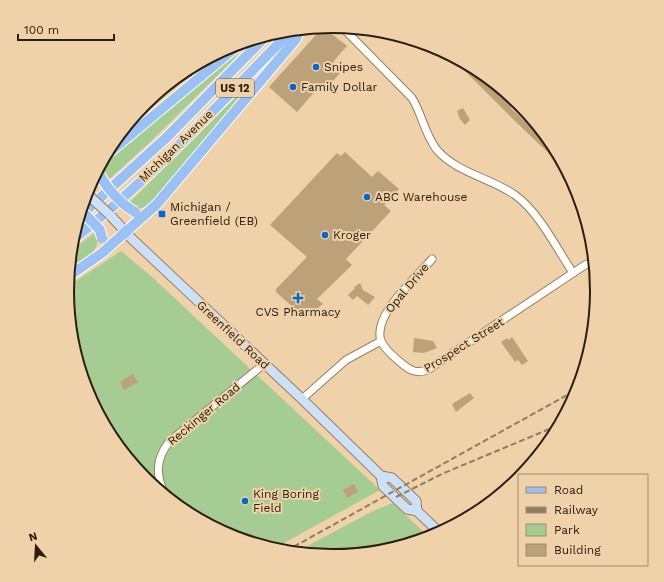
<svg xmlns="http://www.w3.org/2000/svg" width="664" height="582" font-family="'Work Sans',sans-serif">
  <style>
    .green { fill: #a5cc93 }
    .building { fill: #bca179 }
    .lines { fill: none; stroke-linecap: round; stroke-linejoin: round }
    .street-casing { stroke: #9a7f59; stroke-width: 9 }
    .secondary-casing { stroke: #9a7f59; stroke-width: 11 }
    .primary-casing { stroke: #fff; stroke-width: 12 }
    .street { stroke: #fff; stroke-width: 7 }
    .secondary { stroke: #cde0f9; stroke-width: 9 }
    .primary { stroke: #9bc1f4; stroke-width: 10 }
    .rail { stroke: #907c60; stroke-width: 2; stroke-dasharray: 6 3; stroke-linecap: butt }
    .secondary-bridge-casing { stroke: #9a7f59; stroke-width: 11; stroke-linecap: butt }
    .primary-bridge-casing { stroke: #fff; stroke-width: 12; stroke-linecap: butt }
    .secondary-bridge { stroke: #cde0f9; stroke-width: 9 }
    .primary-bridge { stroke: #9bc1f4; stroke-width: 10 }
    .poi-dot { fill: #0168d0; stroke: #efd2aa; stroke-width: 1.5 }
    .labels { text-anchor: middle; stroke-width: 4; stroke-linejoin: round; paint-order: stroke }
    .shield { fill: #efd2aa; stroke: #66553e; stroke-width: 1 }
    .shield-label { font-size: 11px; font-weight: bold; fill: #2b2010 }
    .poi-label { font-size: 12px; fill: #2b2010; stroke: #efd2aa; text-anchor: start }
    .street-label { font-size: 12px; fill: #2b2010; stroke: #efd2aa }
    .rim { fill: none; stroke: #2b2010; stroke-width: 2 }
  </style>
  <rect width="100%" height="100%" fill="#efd2aa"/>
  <g class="green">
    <path d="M 243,48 L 232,61 L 150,142 L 106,182 L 103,170 L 109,157 Z"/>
    <path d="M 265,68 L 153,202 C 144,209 139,210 128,204 Z"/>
    <path d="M 96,232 C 102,253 85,258 69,268 L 71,251 Z"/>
    <path d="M 121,251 L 152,277 L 380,490 L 273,549 C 258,544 242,541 229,535 C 155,500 103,444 79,365 C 72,343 65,310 67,287 Z"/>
    <path d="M 393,503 L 429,537 L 383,551 L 332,556 L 296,552 L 373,511 Z"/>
  </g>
  <g class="building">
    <path d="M 323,27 L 347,46 L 333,62 L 342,71 L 323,92 L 318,88 L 297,112 L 269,87 Z"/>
    <path d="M 451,56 L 464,62 L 469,68 L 470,67 L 503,99 L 508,94 L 515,100 L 510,106 L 511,108 L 553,149 L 555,148 L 563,165 L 562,166 L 516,122 L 460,66 L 458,67 L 450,57 Z"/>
    <path d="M 166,86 L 169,91 L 149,107 L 137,113 L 145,103 Z"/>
    <path d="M 463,108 L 470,120 L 465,125 L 460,119 L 457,111 Z"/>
    <path d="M 345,152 L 372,177 L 378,171 L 399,189 L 384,205 L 391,211 L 346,259 L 352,265 L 317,299 L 323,304 L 305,318 L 276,292 L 276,289 L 307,257 L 270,225 L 337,153 L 341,156 Z"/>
    <path d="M 360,283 L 363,290 L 375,297 L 368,305 L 357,296 L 353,300 L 348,295 L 355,288 L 354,287 Z"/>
    <path d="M 512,337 L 528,361 L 522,365 L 518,360 L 515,362 L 501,342 L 507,338 L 509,340 Z"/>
    <path d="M 414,338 L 433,341 L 437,348 L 424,353 L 413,352 Z"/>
    <path d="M 133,374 L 138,382 L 124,390 L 120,382 Z"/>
    <path d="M 470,393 L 474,398 L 456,412 L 452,404 Z"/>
    <path d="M 354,484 L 358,492 L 347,498 L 343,490 Z"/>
  </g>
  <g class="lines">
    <defs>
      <g id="street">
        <path d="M 342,27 L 412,98 C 422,114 425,135 437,150 C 457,173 491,178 515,195 C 539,212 557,249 573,273"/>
        <path d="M 192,67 L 197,79"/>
        <path d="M 432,259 C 416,278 372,315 381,341 C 385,350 393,356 400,362 C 409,370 417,375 429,369 L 585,265 L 594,261"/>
        <path d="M 302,399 L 346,360 L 381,341"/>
        <path d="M 165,495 C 156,476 155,460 169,442 L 264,364"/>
      </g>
      <g id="secondary">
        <path d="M 110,215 L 132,239 L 302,399 L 381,476 L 383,486 L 407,509 L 417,511 L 440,533"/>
        <path d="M 381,476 L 392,478 L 416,501 L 417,511"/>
      </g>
      <g id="primary">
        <path d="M 105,156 L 241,43"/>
        <path d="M 79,217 L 167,137 L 267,35"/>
        <path d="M 72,240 C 152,178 221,102 292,30"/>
        <path d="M 69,276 L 102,253 L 157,204 L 296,39 L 300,29"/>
      </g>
    </defs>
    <use href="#street" class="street-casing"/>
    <use href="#secondary" class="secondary-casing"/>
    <use href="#primary" class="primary-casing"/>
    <use href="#street" class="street"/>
    <use href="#secondary" class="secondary"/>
    <use href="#primary" class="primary"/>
    <g class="rail">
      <path d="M 396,497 L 444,473 L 559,425"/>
      <path d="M 286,551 L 578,389"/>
    </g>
    <defs>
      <path id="secondary-bridge" d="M 86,193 L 110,215"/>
      <g id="primary-bridge">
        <path d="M 100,175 C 107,189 121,204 135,212"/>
        <path d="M 81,210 L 100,230 L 102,238"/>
      </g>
    </defs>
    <use href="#secondary-bridge" class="secondary-bridge-casing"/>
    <use href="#primary-bridge" class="primary-bridge-casing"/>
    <use href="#secondary-bridge" class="secondary-bridge"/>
    <use href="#primary-bridge" class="primary-bridge"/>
  </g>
  <g class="poi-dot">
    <circle cx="316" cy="67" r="4"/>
    <circle cx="293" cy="87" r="4"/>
    <circle cx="367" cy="197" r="4"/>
    <rect x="158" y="210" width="8" height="8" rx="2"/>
    <circle cx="325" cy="235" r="4"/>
    <path d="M296 292h4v4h4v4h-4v4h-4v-4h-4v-4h4z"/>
    <circle cx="245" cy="501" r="4"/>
  </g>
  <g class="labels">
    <rect class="shield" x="216" y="79" width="38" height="18" rx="3"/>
    <g class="shield-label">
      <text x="235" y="92">US 12</text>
    </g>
    <g class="poi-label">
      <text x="324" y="71">Snipes</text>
      <text x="301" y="91">Family Dollar</text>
      <text x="375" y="201">ABC Warehouse</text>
      <text x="170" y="211">Michigan /<tspan x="170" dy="14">Greenfield (EB)</tspan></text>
      <text x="333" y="239">Kroger</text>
      <text x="298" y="316" text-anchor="middle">CVS Pharmacy</text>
      <text x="253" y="498">King Boring<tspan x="253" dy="14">Field</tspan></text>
    </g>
    <g class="street-label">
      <text transform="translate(176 146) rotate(-44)" y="4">Michigan Avenue</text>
      <text transform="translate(407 288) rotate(-50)" y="4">Opal Drive</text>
      <text transform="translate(233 335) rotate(43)" y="4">Greenfield Road</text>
      <text transform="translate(464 345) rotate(-32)" y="4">Prospect Street</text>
      <text transform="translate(204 414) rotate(-40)" y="4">Reckinger Road</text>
    </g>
  </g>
  <path d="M0 0H664V582H0ZM74 291a258 258 0 1 1 516 0a258 258 0 1 1-516 0Z" fill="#efd2aa" fill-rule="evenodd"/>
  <path class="rim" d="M74 291a258 258 0 1 1 516 0a258 258 0 1 1-516 0Z"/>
  <rect x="518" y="474" width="130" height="92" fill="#efd2aa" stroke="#a18b6c"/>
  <rect x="526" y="487" width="20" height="6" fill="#9bc1f4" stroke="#a18b6c"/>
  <text x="554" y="494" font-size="12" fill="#2b2010">Road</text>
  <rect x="526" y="507" width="20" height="6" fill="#907c60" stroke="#a18b6c"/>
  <text x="554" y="514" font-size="12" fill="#2b2010">Railway</text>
  <rect x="526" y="524" width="20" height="12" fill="#a5cc93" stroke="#a18b6c"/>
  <text x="554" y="534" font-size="12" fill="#2b2010">Park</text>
  <rect x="526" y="544" width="20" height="12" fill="#bca179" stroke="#a18b6c"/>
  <text x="554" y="554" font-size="12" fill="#2b2010">Building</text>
  <g transform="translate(36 546) rotate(342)" stroke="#efd2aa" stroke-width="3" paint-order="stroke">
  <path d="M0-3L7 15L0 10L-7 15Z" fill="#2b2010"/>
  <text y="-6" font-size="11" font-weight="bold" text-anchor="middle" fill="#2b2010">N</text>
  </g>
  <path d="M18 34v6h96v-6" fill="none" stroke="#2b2010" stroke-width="2"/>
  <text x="24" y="34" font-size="12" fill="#2b2010" stroke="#efd2aa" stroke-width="3" paint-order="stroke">100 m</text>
</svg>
